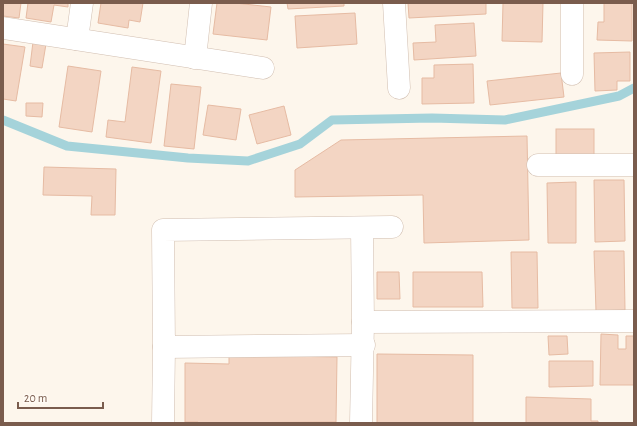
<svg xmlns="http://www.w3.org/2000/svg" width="637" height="426" font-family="'Alegreya Sans',sans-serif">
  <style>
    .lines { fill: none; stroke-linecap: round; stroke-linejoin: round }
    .stream { stroke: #a5d3da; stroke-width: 9 }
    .building { fill: #f3d5c3; stroke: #e6bba3 }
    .minor-casing { stroke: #d1beb0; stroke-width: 23 }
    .minor { stroke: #fff; stroke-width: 22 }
  </style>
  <rect width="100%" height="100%" fill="#fdf6ec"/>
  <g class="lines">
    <path class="stream" d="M 3,120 L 67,146 L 188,158 L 248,161 L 300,144 L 332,120 L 432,118 L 505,120 L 619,96 L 634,88"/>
  </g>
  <g class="building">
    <path d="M 3,3 L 21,3 L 19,18 L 3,16 Z"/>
    <path d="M 28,3 L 68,3 L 68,7 L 54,5 L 51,22 L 26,18 Z"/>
    <path d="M 101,3 L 143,3 L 140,22 L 129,20 L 128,28 L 98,23 Z"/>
    <path d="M 217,3 L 235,3 L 271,7 L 267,40 L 213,34 Z"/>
    <path d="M 287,3 L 344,3 L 344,6 L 288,9 Z"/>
    <path d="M 408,3 L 486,3 L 486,14 L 409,18 Z"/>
    <path d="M 503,3 L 543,3 L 542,42 L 502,41 Z"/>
    <path d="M 604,3 L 632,3 L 632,41 L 597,40 L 598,22 L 604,22 Z"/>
    <path d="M 355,13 L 357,44 L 297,48 L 295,16 Z"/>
    <path d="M 474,23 L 476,56 L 414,60 L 413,43 L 436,42 L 435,25 Z"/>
    <path d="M 33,42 L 46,44 L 42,68 L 30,66 Z"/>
    <path d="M 3,44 L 25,47 L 16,101 L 3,99 Z"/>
    <path d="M 630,52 L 630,81 L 617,81 L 617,90 L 595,91 L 594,53 Z"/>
    <path d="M 473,64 L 474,103 L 422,104 L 422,78 L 434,78 L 434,65 Z"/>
    <path d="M 68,66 L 101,71 L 92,132 L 59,127 Z"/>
    <path d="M 132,67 L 161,71 L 151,143 L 106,137 L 108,120 L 125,122 Z"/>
    <path d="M 561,73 L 564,97 L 490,105 L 487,81 Z"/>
    <path d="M 171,84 L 201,87 L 194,149 L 164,146 Z"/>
    <path d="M 26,103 L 43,103 L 42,117 L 26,116 Z"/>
    <path d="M 208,105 L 241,109 L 236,140 L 203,135 Z"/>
    <path d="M 284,106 L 291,135 L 257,144 L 249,115 Z"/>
    <rect x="556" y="129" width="38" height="28"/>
    <path d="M 527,136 L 529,240 L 424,243 L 423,195 L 295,197 L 295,170 L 341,140 Z"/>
    <path d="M 44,167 L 116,169 L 115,215 L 91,215 L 92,196 L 43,195 Z"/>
    <path d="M 594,180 L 624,180 L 625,241 L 595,242 Z"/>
    <path d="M 576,182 L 576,243 L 548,243 L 547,183 Z"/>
    <path d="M 594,251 L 624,251 L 625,310 L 596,311 Z"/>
    <path d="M 511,252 L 537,252 L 538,308 L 512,308 Z"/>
    <path d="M 377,272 L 399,272 L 400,299 L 377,299 Z"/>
    <path d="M 413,272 L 482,272 L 483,307 L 413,307 Z"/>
    <path d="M 601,334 L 618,335 L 618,349 L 626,349 L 626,336 L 634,336 L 634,385 L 600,385 Z"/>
    <path d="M 548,336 L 567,336 L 568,354 L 549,355 Z"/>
    <path d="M 377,354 L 473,355 L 473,423 L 377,423 Z"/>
    <path d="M 229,355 L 337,357 L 336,422 L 198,423 L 198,422 L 185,422 L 185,363 L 229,364 Z"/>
    <path d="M 549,361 L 593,361 L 593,386 L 549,387 Z"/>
    <path d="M 526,397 L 591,399 L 591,421 L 598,421 L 598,423 L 526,423 Z"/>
  </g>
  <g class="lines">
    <defs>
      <g id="minor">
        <path d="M 394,3 L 399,88"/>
        <path d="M 3,28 L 263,68"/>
        <path d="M 77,39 L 82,3"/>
        <path d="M 195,58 L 201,3"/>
        <path d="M 572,74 L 572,3"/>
        <path d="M 538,165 L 634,165"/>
        <path d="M 362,228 L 363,322"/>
        <path d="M 364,345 L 164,347 L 163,230 L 392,227"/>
        <path d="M 163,423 L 164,347"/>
        <path d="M 361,423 L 363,322 L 634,321"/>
      </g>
    </defs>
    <use href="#minor" class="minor-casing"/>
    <use href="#minor" class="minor"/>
  </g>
  <rect width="637" height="426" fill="none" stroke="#7a5c4d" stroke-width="8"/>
  <path d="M18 402v6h85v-6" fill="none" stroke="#7a5c4d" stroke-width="2"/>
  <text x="24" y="402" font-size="12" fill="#7a5c4d" stroke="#fffaf3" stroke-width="3" paint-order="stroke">20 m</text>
</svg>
